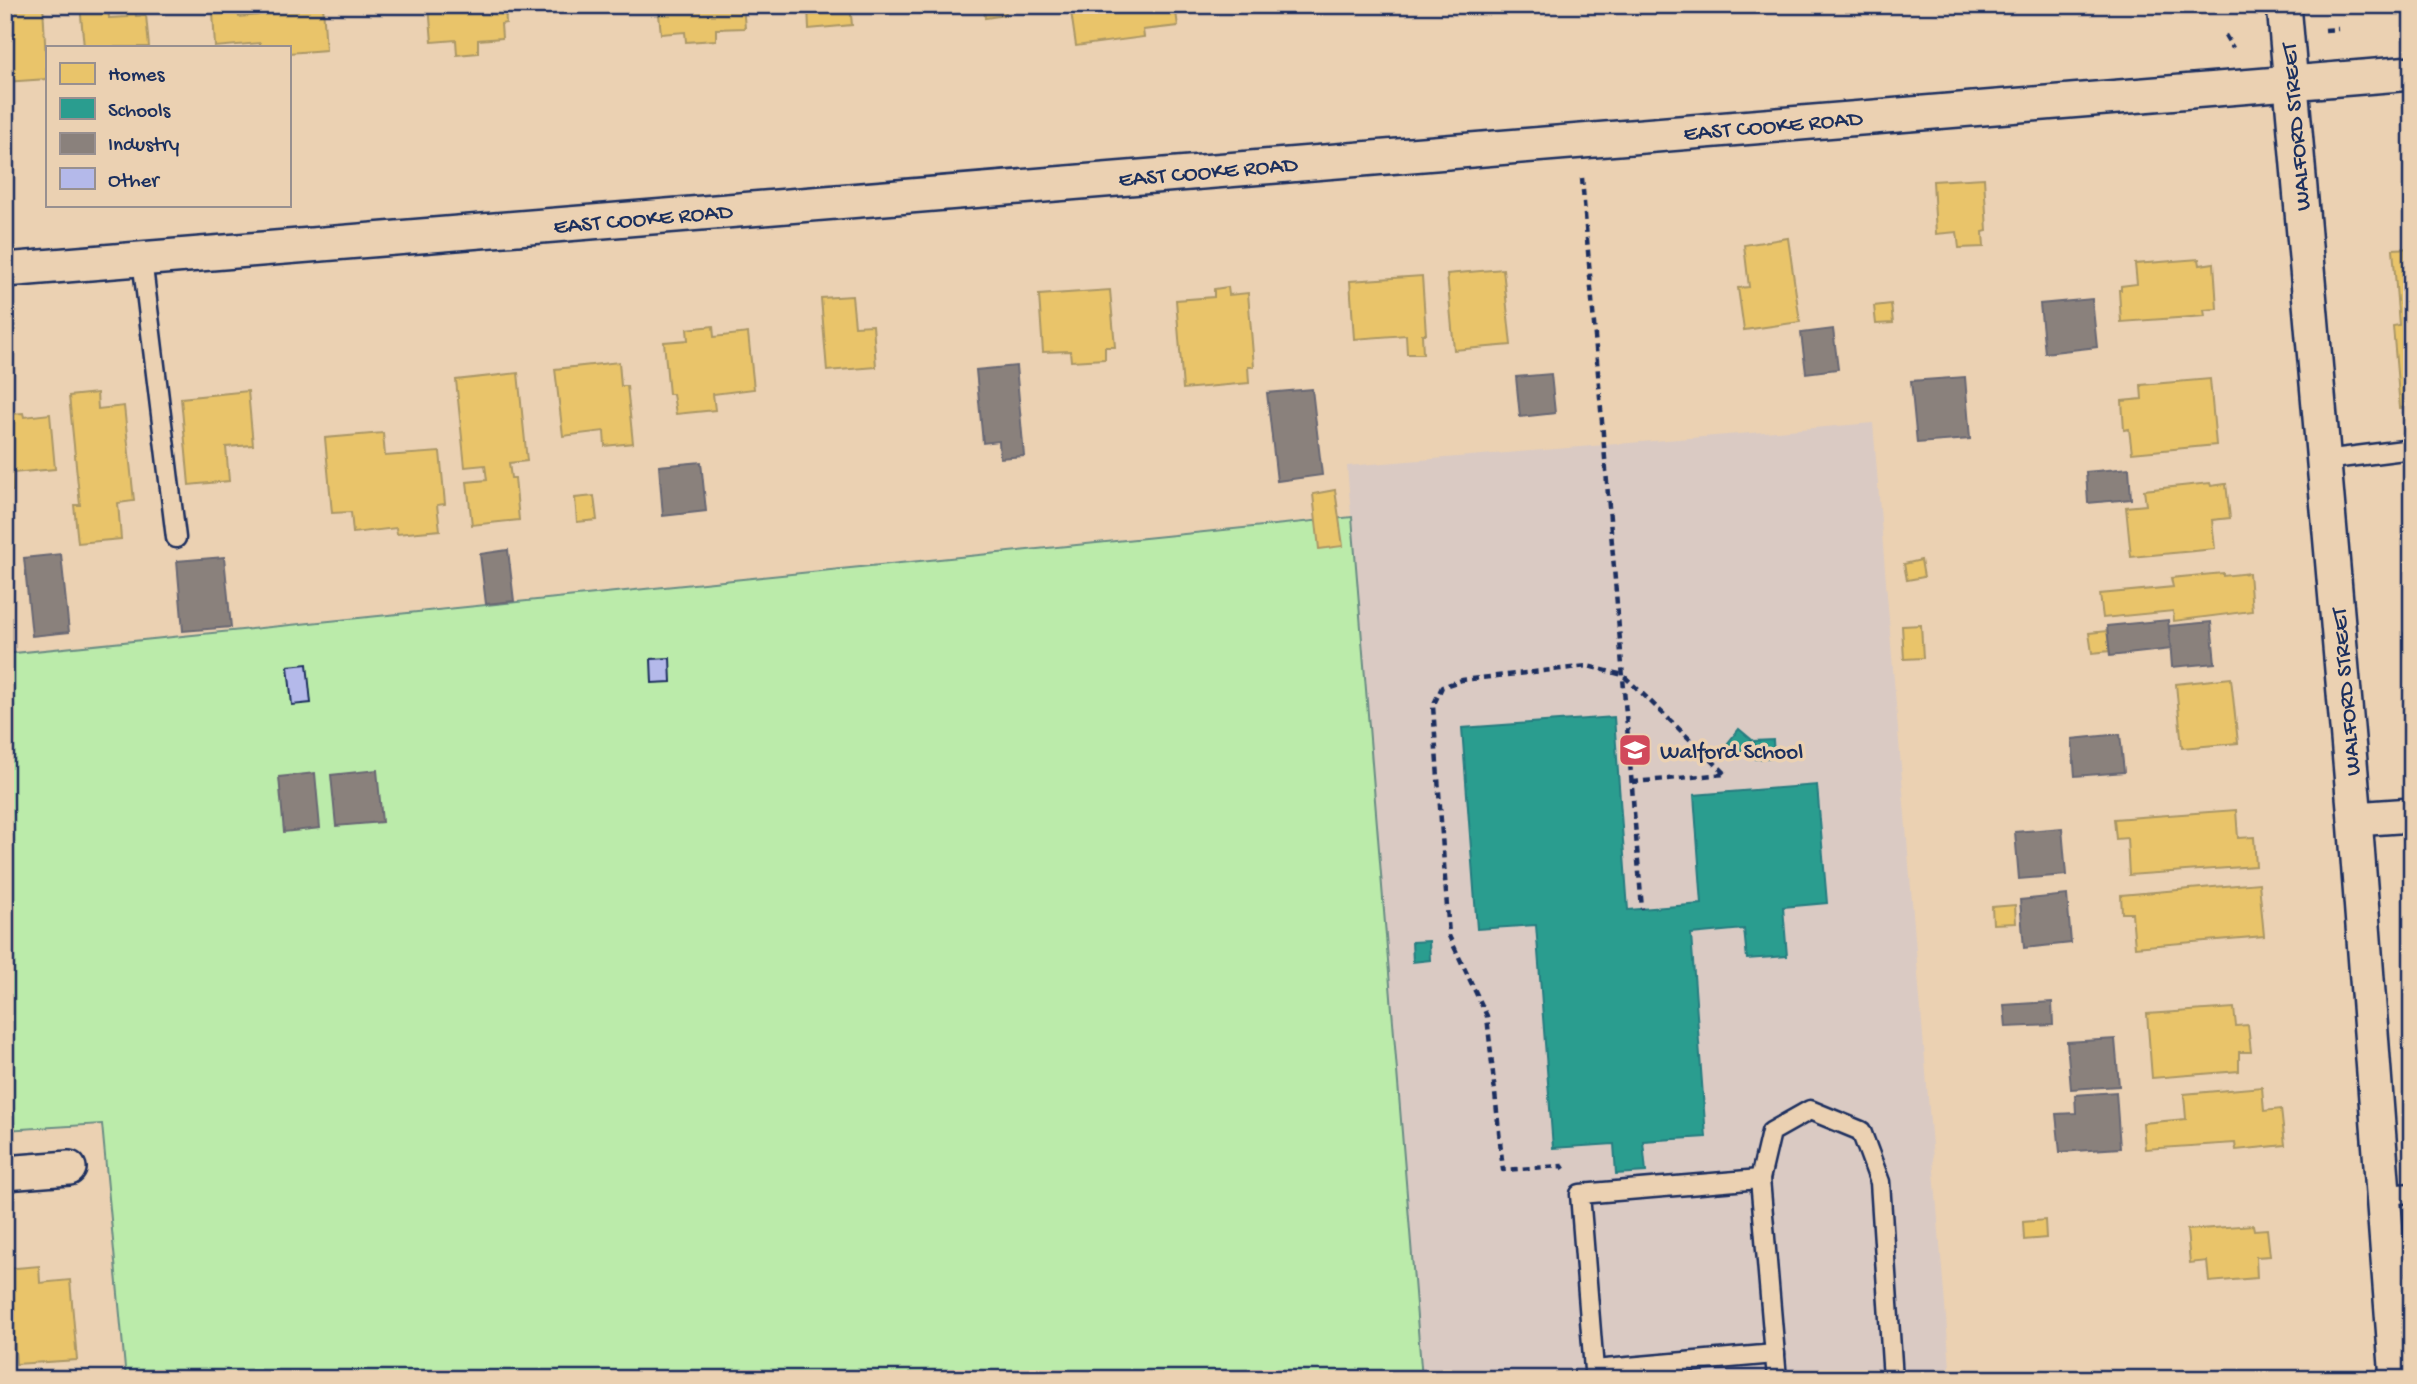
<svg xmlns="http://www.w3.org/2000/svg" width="2417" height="1384" font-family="'Gochi Hand',sans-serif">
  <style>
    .built { fill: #dacac3 }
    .green { fill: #bbebaa; stroke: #6b8d84; stroke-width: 2 }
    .homes { fill: #e9c46a; stroke: #ab9766; stroke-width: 2 }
    .schools { fill: #2a9d8f; stroke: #267c80; stroke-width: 2 }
    .industry { fill: #8a817c; stroke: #696873; stroke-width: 2 }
    .building { fill: #b4b9ea; stroke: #1b2f5e; stroke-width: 2 }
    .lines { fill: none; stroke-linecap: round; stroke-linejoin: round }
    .service-casing { stroke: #1b2f5e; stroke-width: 23 }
    .minor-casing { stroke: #1b2f5e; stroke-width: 38 }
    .path { stroke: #1b2f5e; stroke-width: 4.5; stroke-dasharray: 7 5; stroke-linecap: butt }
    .service { stroke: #ebd1b2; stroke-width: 18 }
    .minor { stroke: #ebd1b2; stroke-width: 33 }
    .labels { text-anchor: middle; stroke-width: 7; stroke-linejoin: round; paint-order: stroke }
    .street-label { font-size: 23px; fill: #1b2f5e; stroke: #ebd1b2 }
    .poi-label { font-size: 23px; fill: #1b2f5e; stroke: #ebd1b2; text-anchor: start }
  </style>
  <rect width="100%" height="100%" fill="#ebd1b2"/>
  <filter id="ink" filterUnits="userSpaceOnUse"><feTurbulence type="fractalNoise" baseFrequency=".0143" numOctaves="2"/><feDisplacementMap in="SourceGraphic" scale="14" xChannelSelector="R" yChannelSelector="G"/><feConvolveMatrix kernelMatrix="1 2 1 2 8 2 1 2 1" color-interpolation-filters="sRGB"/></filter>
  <g filter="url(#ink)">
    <path class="built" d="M 1873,423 L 1951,1379 L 1422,1379 L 1347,466 Z"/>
    <path class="green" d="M 1352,517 L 1422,1379 L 126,1379 L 102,1124 L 5,1130 L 5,654 Z"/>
    <g class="homes">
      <path d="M 43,5 L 47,79 L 5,82 L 5,32 L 14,32 L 12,6 Z"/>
      <path d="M 80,5 L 108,5 L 109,18 L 127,17 L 126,8 L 135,7 L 136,16 L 146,15 L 149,47 L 84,47 Z"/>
      <path d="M 257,5 L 323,5 L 326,50 L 289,53 L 289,47 L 260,47 L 260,43 L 215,47 L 213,12 L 238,10 L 239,17 L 258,15 Z"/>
      <path d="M 429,5 L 505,5 L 506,23 L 501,24 L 502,38 L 478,40 L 478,53 L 457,55 L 456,40 L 432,42 Z"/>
      <path d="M 658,5 L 743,5 L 745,28 L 716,29 L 716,40 L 686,42 L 685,32 L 661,34 Z"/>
      <path d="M 808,5 L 850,5 L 852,25 L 809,29 Z"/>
      <path d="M 858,5 L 894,5 L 894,9 L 859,11 Z"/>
      <path d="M 947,5 L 1005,5 L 1006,15 L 985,18 L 984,7 L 947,11 Z"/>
      <path d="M 1070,5 L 1175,5 L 1178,26 L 1143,30 L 1144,37 L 1076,46 Z"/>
      <path d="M 1225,5 L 1288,5 L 1288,6 L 1225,12 Z"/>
      <path d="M 2006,5 L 2056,5 L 2007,9 Z"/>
      <path d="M 1984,178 L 1987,231 L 1983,232 L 1984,247 L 1959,248 L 1957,232 L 1936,234 L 1933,181 Z"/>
      <path d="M 1788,238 L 1800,322 L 1744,330 L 1738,288 L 1749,287 L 1744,245 Z"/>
      <path d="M 2412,248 L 2412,407 L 2400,408 L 2393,326 L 2399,325 L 2393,249 Z"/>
      <path d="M 2199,259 L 2200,265 L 2214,263 L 2217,309 L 2204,310 L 2205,316 L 2121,322 L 2119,290 L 2121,290 L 2121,286 L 2137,284 L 2135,264 Z"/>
      <path d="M 1503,269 L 1511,345 L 1454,350 L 1447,274 Z"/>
      <path d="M 1422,276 L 1426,334 L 1422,334 L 1423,354 L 1407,354 L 1406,335 L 1354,339 L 1350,281 Z"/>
      <path d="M 1228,287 L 1229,295 L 1248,293 L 1254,367 L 1248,367 L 1249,383 L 1183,389 L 1176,300 L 1214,297 L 1214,289 Z"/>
      <path d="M 1110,290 L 1115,347 L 1105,347 L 1105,359 L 1071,361 L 1070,351 L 1043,352 L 1039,295 Z"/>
      <path d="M 852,296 L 855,326 L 873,325 L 876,367 L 827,371 L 821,298 Z"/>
      <path d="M 1891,304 L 1893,323 L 1876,324 L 1874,306 Z"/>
      <path d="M 713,326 L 714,337 L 748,333 L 754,389 L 713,394 L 715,410 L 676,414 L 673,394 L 669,394 L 664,342 L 688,340 L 687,329 Z"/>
      <path d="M 619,362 L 621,386 L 627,386 L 633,443 L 605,446 L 604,431 L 563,436 L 555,369 Z"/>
      <path d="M 518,373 L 527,461 L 509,463 L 511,478 L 515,478 L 519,520 L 472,525 L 467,482 L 487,480 L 485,465 L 465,467 L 456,380 Z"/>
      <path d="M 2210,379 L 2216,445 L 2132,453 L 2129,429 L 2124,430 L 2122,401 L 2142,399 L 2141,385 Z"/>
      <path d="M 248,391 L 253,445 L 226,447 L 229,481 L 189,485 L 181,398 Z"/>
      <path d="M 97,393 L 98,409 L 124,406 L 134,501 L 118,503 L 121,539 L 78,543 L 74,505 L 80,505 L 69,396 Z"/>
      <path d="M 5,410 L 11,410 L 12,414 L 23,413 L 24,417 L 50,414 L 55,469 L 12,473 L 13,491 L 5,491 Z"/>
      <path d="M 383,433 L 385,456 L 440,452 L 445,504 L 437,505 L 440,530 L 397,534 L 396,528 L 353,533 L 351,512 L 332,513 L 325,438 Z"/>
      <path d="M 2210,483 L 2211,486 L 2226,484 L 2230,518 L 2212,520 L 2215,549 L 2131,557 L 2126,507 L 2146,505 L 2144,490 Z"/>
      <path d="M 1335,490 L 1343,546 L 1319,549 L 1313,494 Z"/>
      <path d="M 594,496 L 597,520 L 577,522 L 575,498 Z"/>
      <path d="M 1921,560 L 1924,577 L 1907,580 L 1904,564 Z"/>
      <path d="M 2223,573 L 2223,576 L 2249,573 L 2252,611 L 2174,621 L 2173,611 L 2103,618 L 2100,594 L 2173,587 L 2171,578 Z"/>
      <path d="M 1921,625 L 1923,658 L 1904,659 L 1902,626 Z"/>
      <path d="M 2107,631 L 2110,651 L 2092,653 L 2089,633 Z"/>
      <path d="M 2412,632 L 2412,709 L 2404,633 Z"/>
      <path d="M 2231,678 L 2238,743 L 2182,748 L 2176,684 Z"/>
      <path d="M 2236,810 L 2238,838 L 2254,837 L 2256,866 L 2129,875 L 2127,838 L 2116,839 L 2114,819 Z"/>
      <path d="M 2259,883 L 2264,936 L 2135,947 L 2132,913 L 2122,913 L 2121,895 Z"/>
      <path d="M 2015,905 L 2016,923 L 1993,924 L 1992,907 Z"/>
      <path d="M 2234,1008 L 2236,1026 L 2248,1025 L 2251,1052 L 2239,1052 L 2239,1071 L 2152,1078 L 2147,1014 Z"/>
      <path d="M 2262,1087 L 2264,1111 L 2281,1109 L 2285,1145 L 2236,1150 L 2235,1143 L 2145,1149 L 2143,1123 L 2186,1119 L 2184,1094 Z"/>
      <path d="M 2045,1220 L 2046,1238 L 2024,1240 L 2023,1222 Z"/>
      <path d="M 2253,1225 L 2254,1230 L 2267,1229 L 2270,1256 L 2256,1257 L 2257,1278 L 2209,1282 L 2207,1261 L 2190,1263 L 2187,1230 Z"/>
      <path d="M 39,1266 L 40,1283 L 70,1280 L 77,1360 L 16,1364 L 13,1321 L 5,1321 L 5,1269 Z"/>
    </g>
    <g class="schools">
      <path d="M 1614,717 L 1628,910 L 1702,904 L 1694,795 L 1817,785 L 1827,903 L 1783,907 L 1787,956 L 1747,959 L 1744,929 L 1691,934 L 1706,1137 L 1643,1141 L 1646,1172 L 1616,1174 L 1614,1144 L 1553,1148 L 1536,925 L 1477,929 L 1462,728 Z"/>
      <path d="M 1739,729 L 1752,740 L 1740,755 L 1727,744 Z"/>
      <path d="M 1773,740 L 1774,757 L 1756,759 L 1754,741 Z"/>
      <path d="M 1429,941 L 1430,960 L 1413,962 L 1412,942 Z"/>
    </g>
    <g class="industry">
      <path d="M 579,5 L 632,5 L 632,6 L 579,10 Z"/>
      <path d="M 2092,299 L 2097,347 L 2045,353 L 2040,304 Z"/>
      <path d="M 1833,329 L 1838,369 L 1806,373 L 1801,333 Z"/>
      <path d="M 1016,366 L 1024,456 L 1000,458 L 999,441 L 983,443 L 976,370 Z"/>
      <path d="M 1551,374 L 1555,413 L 1520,417 L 1516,377 Z"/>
      <path d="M 1965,377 L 1970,439 L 1917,443 L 1911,381 Z"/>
      <path d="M 1312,389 L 1322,475 L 1277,481 L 1267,393 Z"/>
      <path d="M 701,462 L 706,511 L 663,516 L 659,466 Z"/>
      <path d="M 2129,468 L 2131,499 L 2088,503 L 2086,472 Z"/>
      <path d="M 2412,496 L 2412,522 L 2408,522 L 2406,497 Z"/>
      <path d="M 508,550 L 514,601 L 486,604 L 480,554 Z"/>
      <path d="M 61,554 L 69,632 L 32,636 L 24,558 Z"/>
      <path d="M 224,557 L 231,627 L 183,631 L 177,561 Z"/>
      <path d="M 2168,620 L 2171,649 L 2110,656 L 2107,626 Z"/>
      <path d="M 2211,622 L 2215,663 L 2172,667 L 2169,626 Z"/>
      <path d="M 2120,734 L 2124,772 L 2075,776 L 2072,739 Z"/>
      <path d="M 377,770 L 382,822 L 336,826 L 331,775 Z"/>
      <path d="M 315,773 L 320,828 L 284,832 L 279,777 Z"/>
      <path d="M 2062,828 L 2066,875 L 2019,879 L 2015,832 Z"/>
      <path d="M 2067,895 L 2071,943 L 2024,948 L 2020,900 Z"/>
      <path d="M 2052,1002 L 2053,1025 L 2006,1027 L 2004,1005 Z"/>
      <path d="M 2115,1039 L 2119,1086 L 2071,1089 L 2067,1042 Z"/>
      <path d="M 2116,1092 L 2120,1148 L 2060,1152 L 2056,1114 L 2076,1113 L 2075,1095 Z"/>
    </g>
    <g class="building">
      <path d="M 670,658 L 671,682 L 652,683 L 651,659 Z"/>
      <path d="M 307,664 L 311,703 L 292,705 L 288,666 Z"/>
    </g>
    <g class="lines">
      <defs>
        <g id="service">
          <path d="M 142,259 L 176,538"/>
          <path d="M 2324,460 L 2412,449"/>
          <path d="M 1760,1179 L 1580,1194 L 1594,1370 L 1775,1354"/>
          <path d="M 2383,1195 L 2412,1193"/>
          <path d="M 1777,1379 L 1760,1179 L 1771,1132 L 1810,1110 L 1861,1131 L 1880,1182 L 1893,1379"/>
        </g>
        <g id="minor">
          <path d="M 2284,5 L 2355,819 L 2397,1379"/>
          <path d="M 5,270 L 2412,73"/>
          <path d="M 2355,819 L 2412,815"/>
          <path d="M 5,1173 L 69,1168"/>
        </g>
      </defs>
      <use href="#service" class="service-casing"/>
      <use href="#minor" class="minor-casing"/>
      <g class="path">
        <path d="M 2325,30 L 2338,29"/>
        <path d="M 2225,35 L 2233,48"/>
        <path d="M 1582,178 L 1642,909"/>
        <path d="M 1564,1169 L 1562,1166 L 1503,1170 L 1487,1016 L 1449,936 L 1433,706 L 1442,687 L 1462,680 L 1588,666 L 1623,675 L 1726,774 L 1632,782"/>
      </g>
      <use href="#service" class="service"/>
      <use href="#minor" class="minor"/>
    </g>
  </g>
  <defs>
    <symbol id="school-square" viewBox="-11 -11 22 22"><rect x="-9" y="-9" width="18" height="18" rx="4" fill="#d1495b" stroke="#ebd1b2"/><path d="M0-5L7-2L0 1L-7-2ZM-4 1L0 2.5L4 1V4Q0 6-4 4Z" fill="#fff"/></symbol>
  </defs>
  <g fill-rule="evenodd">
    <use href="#school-square" x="1616" y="731" width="38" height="38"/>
  </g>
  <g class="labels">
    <g class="street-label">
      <text transform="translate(1773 124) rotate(-5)" y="8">EAST COOKE ROAD</text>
      <text transform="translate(2294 127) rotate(-95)" y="8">WALFORD STREET</text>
      <text transform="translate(1208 170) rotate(-5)" y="8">EAST COOKE ROAD</text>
      <text transform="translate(643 217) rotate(-5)" y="8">EAST COOKE ROAD</text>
      <text transform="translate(2344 692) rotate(-95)" y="8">WALFORD STREET</text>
    </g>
    <g class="poi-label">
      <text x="1660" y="758">Walford School</text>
    </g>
  </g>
  <rect width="2417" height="1384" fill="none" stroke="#ebd1b2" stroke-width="28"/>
  <rect x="14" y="14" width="2389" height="1356" fill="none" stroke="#1b2f5e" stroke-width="2.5" filter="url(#ink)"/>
  <rect x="46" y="46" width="245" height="161" fill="#ebd1b2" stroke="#989090" stroke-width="2"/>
  <rect x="60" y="63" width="35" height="21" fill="#e9c46a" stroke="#989090" stroke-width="2"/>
  <text x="108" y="80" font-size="21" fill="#1b2f5e">Homes</text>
  <rect x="60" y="98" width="35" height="21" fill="#2a9d8f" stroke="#989090" stroke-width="2"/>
  <text x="108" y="116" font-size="21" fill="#1b2f5e">Schools</text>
  <rect x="60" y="133" width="35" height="21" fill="#8a817c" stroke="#989090" stroke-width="2"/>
  <text x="108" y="150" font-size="21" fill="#1b2f5e">Industry</text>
  <rect x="60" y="168" width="35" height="21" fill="#b4b9ea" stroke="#989090" stroke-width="2"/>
  <text x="108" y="186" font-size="21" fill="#1b2f5e">Other</text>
</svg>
